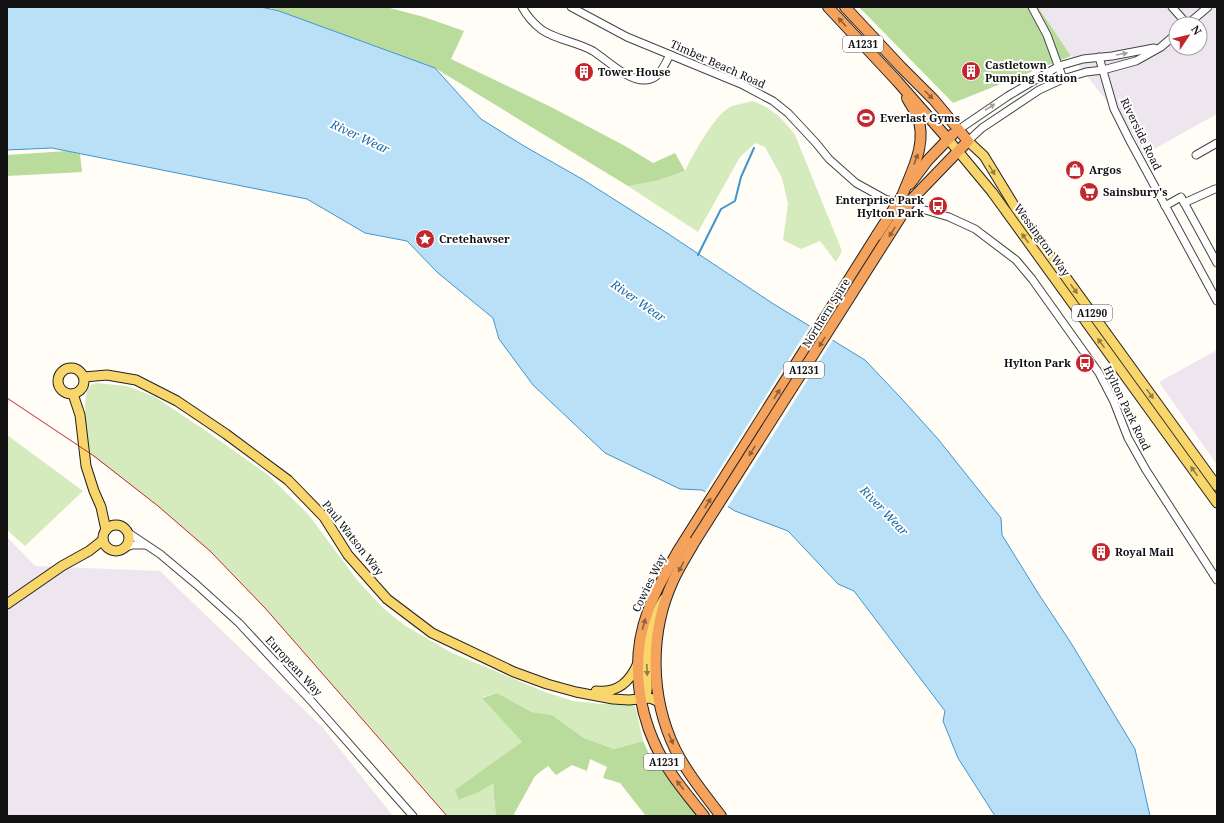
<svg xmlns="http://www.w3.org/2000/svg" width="1224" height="823" font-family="'Noto Serif',serif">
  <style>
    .industrial { fill: #eee6ef; fill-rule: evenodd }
    .green { fill: #d5ebbd }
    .forest { fill: #b9dc9c }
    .water { fill: #b9e0f7; stroke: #3f96cf }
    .pier { fill: #fffdf5 }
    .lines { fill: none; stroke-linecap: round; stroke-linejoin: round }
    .stream { stroke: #3f96cf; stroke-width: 2 }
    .minor-casing { stroke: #444; stroke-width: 9 }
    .major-casing { stroke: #222; stroke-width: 11 }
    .highway-casing { stroke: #222; stroke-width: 12 }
    .minor { stroke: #fff; stroke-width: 7 }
    .major { stroke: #f9d66b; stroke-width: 9 }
    .highway { stroke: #f5a25d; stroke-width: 10 }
    .tram { stroke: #c4262e; stroke-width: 1 }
    .highway-bridge-casing { stroke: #222; stroke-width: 12; stroke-linecap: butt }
    .highway-bridge { stroke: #f5a25d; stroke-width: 10 }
    .oneway { fill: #8e613b }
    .oneway2 { fill: #a0a0a0 }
    .oneway3 { fill: #917d42 }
    .labels { text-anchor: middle; stroke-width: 4; stroke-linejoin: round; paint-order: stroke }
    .shield { fill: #fff; stroke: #585858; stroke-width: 1 }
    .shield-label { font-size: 10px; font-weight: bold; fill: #111 }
    .street-label { font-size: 11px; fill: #111; stroke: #fff }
    .poi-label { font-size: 11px; font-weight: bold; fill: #111; stroke: #fff; text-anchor: start }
    .water-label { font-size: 12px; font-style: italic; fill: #1768a6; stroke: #fff }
  </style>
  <rect width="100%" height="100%" fill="#fffdf5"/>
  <g class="industrial">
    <path d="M 1038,7 L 1217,7 L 1217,114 L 1152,150 L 1144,156 L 1132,133 L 1071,56 ZM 1176,24 L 1200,24 L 1200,48 L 1176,48 Z"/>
    <path d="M 1217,350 L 1217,465 L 1159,382 Z"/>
    <path d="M 7,537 L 35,566 L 160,571 L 323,728 L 393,816 L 7,816 Z"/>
  </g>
  <g class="green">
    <path d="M 753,101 C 773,109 783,119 795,135 L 842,251 L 836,262 L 820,241 L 801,249 L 783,240 L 788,204 L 782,178 L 765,147 L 755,143 L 740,157 L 698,232 L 628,186 L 656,181 L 685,171 C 693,155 715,113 732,106 C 739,104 746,103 753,101 Z"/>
    <path d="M 96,383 L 127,386 L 155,397 L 206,431 L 268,475 L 308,514 L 357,580 L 383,608 L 404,625 L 452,653 L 545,692 L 573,701 L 601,704 L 634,705 L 636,709 L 643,741 L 614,749 L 584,738 L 552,715 L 532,712 L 497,693 L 482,697 L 522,742 L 459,800 L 477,793 L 494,783 L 494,797 L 496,816 L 447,816 L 265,608 L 210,551 L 158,506 L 90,454 C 88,440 80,395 90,386 C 91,384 94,384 96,383 Z"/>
    <path d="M 7,435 L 83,491 L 25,546 L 7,530 Z"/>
  </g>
  <g class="forest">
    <path d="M 268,7 L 386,7 L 424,17 L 464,31 L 451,59 L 551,107 L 625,146 L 653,163 L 675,153 L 685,171 L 656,181 L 628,186 L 435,68 Z"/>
    <path d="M 859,7 L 1038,7 L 1071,56 L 953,103 Z"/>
    <path d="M 67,151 L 80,154 L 82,172 L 7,176 L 7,155 Z"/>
    <path d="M 497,693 L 532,712 L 552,715 L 584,738 L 614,749 L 643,741 L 649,754 L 657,761 L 671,783 L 697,816 L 646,816 L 620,783 L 603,778 L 607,767 L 590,759 L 587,771 L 572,765 L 556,775 L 548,766 L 535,776 L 514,814 L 516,816 L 496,816 L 494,797 L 494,783 L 477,793 L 459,800 L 455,790 L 522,742 L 482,698 Z"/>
  </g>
  <path class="water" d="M 7,7 L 261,7 L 279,11 L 435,68 L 481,119 L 524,146 L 582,179 L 664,231 L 772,303 L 865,360 L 901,398 L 938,439 L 1001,518 L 1002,535 L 1038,593 L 1071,643 L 1135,749 L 1150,816 L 995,816 L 958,758 L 943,721 L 945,711 L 854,591 L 838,584 L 788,531 L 735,511 L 702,490 L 680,489 L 605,453 L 533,385 L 499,339 L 493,318 L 438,273 L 407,241 L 365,233 L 307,199 L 52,148 L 7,150 Z"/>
  <path class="pier" d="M 811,324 L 834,338 L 727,508 L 704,494 Z"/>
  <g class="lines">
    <path class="stream" d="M 698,255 L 721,209 L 735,201 L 741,177 L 754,148"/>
    <defs>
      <g id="minor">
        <path d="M 522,7 C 527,16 534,24 542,30 C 557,40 577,42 593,51 C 607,60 629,82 646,80 C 660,79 664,65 670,55"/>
        <path d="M 571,7 L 627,37 L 741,84 L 773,101 L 788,113 L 816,143 L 829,159 L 856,183 L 885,199 L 925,210 L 949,217 L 975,229 L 1016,260 L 1032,279 L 1099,373 L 1114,402 L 1128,438 L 1146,470 L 1217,580"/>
        <path d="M 1032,7 L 1047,35 L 1063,79"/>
        <path d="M 1172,7 L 1187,24"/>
        <path d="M 1188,24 L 1208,7"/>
        <path d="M 1099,57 L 1114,109 L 1129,139 L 1217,301"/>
        <path d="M 958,130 L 1008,96 L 1059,66 L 1083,59 L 1112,56 L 1154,48"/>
        <path d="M 968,141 L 982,128 L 1039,90 L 1063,79 L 1086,72 L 1103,70 L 1136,61 L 1161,47 L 1176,34"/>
        <path d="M 1196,155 L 1217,143"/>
        <path d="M 1184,203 L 1215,189"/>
        <path d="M 1165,206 L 1181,197 L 1217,263"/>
        <path d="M 127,532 L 160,554 L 197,585 L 239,623 L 313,703 L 413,816"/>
        <path d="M 124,548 L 132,545 L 145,545"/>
      </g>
      <g id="major">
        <path d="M 948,139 L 992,192 L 1217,503"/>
        <path d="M 968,141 L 984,156 L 1015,207 L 1217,486"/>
        <circle cx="71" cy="381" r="13"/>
        <path d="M 84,377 L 107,375 L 136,380 L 177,401 L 226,434 L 288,480 L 324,517 L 348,555 L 387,599 L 432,633 L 514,672 L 547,684 L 576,692 L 613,699 L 629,700 L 650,698 L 659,702"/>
        <path d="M 73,394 L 80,415 L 86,466 L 94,491 L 101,507 L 106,530"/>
        <circle cx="116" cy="538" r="13"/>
        <path d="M 7,604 L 62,566 L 89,551 L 103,540"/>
        <path d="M 596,691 C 618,693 630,682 638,663"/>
        <path d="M 640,699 L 645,696 L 647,691 C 648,682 646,672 647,663 C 647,640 652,618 664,599"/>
      </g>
      <g id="highway">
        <path d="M 828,7 L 897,81 L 948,139"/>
        <path d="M 845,7 L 901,67 L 934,100 L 968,141 L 912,199"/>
        <path d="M 910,184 L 928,160 L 953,134"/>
        <path d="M 902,196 C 912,170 928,143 917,115 C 914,109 910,104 907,98"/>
        <path d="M 695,541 C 688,554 679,567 673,581 C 649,633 650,697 675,749 C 687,773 705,795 721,816"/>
        <path d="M 704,816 C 693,802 681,788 671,773 C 639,725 628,665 648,611 C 655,590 667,571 678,551 L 877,235"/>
      </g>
    </defs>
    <use href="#minor" class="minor-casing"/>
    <use href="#major" class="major-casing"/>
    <use href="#highway" class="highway-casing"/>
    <use href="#minor" class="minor"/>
    <use href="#major" class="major"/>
    <use href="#highway" class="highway"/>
    <path class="tram" d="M 7,398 L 94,456 L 158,506 L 210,551 L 265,608 L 447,816"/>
    <defs>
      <g id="highway-bridge">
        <path d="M 877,235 L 902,196"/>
        <path d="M 695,541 L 912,199"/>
      </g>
    </defs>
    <use href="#highway-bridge" class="highway-bridge-casing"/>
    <use href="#highway-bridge" class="highway-bridge"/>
  </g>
  <defs><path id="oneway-solid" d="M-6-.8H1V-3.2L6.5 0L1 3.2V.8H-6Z"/></defs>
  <g class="oneway">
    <use href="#oneway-solid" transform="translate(842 22) rotate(-133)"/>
    <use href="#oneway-solid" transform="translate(929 95) rotate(45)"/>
    <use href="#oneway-solid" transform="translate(916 159) rotate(-69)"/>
    <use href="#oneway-solid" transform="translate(892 232) rotate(122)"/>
    <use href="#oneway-solid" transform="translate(822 342) rotate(122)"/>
    <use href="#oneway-solid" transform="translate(777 394) rotate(-58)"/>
    <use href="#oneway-solid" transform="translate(752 451) rotate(122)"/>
    <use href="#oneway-solid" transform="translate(708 503) rotate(-58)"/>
    <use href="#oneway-solid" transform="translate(681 567) rotate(118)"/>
    <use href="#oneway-solid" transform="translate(644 624) rotate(-74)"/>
    <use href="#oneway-solid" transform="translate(671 739) rotate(66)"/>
    <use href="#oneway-solid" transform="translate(680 785) rotate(-128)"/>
  </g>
  <g class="oneway2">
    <use href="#oneway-solid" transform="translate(1122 54) rotate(-10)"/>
    <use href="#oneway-solid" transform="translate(990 107) rotate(-33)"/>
  </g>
  <g class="oneway3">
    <use href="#oneway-solid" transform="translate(992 170) rotate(59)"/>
    <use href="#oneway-solid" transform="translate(1025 238) rotate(-126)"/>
    <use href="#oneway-solid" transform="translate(1074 289) rotate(54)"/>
    <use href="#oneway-solid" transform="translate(1101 343) rotate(-126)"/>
    <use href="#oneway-solid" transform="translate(1150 394) rotate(54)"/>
    <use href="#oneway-solid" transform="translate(1194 471) rotate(-126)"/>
    <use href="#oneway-solid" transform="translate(647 670) rotate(88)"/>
  </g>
  <defs>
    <symbol id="building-disc" viewBox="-11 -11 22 22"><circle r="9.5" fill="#c4262e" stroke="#fff"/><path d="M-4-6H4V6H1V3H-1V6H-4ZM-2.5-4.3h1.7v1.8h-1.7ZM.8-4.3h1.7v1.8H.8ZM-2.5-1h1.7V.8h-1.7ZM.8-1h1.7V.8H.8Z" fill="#fff"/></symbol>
    <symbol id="stadium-disc" viewBox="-11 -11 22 22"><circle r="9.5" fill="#c4262e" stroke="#fff"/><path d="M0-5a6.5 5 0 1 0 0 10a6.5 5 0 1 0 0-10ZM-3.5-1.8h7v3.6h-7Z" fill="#fff"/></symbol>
    <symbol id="shop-disc" viewBox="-11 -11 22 22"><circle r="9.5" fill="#c4262e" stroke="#fff"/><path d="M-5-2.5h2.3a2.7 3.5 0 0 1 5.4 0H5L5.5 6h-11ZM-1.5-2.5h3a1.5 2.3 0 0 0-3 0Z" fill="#fff"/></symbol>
    <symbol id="supermarket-disc" viewBox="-11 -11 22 22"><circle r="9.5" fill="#c4262e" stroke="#fff"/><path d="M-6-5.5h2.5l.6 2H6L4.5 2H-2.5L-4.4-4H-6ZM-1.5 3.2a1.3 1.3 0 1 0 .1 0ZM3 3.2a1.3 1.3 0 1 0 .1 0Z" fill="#fff"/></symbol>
    <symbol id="bus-disc" viewBox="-11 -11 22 22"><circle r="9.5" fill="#c4262e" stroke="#fff"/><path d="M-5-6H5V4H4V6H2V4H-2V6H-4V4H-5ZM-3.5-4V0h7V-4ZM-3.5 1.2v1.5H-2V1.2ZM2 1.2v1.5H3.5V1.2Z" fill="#fff"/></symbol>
    <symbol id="sight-disc" viewBox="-11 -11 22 22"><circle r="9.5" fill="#c4262e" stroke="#fff"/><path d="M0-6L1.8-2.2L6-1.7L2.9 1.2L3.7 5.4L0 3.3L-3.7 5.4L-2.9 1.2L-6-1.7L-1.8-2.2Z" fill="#fff"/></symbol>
  </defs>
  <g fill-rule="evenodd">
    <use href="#building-disc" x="960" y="60" width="22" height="22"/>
    <use href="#building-disc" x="573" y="61" width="22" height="22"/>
    <use href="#stadium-disc" x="855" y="107" width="22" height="22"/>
    <use href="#shop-disc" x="1064" y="159" width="22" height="22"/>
    <use href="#supermarket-disc" x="1078" y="181" width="22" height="22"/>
    <use href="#bus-disc" x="927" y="195" width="22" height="22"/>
    <use href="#sight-disc" x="414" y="228" width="22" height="22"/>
    <use href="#bus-disc" x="1074" y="352" width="22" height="22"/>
    <use href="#building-disc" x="1090" y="541" width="22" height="22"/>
  </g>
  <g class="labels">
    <g class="shield">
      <rect x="843" y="36" width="40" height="16" rx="3"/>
      <rect x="1072" y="305" width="40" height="16" rx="3"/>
      <rect x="784" y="362" width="40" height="16" rx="3"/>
      <rect x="644" y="754" width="40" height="16" rx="3"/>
    </g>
    <g class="shield-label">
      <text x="863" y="48">A1231</text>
      <text x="1092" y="317">A1290</text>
      <text x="804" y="374">A1231</text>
      <text x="664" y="766">A1231</text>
    </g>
    <g class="street-label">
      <text transform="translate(718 64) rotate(24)" y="4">Timber Beach Road</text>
      <text transform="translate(1141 134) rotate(64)" y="4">Riverside Road</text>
      <text transform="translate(1042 240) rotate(54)" y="4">Wessington Way</text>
      <text transform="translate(826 313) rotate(-58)" y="4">Northern Spire</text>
      <text transform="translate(1127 408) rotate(64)" y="4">Hylton Park Road</text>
      <text transform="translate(353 538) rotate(52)" y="4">Paul Watson Way</text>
      <text transform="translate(649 583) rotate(-64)" y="4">Cowies Way</text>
      <text transform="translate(294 666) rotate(47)" y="4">European Way</text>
    </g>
    <g class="poi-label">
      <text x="985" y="69">Castletown<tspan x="985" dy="13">Pumping Station</tspan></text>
      <text x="598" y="76">Tower House</text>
      <text x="880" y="122">Everlast Gyms</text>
      <text x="1089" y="174">Argos</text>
      <text x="1103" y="196">Sainsbury's</text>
      <text x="924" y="204" text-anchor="end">Enterprise Park<tspan x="924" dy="13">Hylton Park</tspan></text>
      <text x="439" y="243">Cretehawser</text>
      <text x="1071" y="367" text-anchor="end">Hylton Park</text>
      <text x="1115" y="556">Royal Mail</text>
    </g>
    <g class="water-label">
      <text transform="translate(360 137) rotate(25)" y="4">River Wear</text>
      <text transform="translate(638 301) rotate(35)" y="4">River Wear</text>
      <text transform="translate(884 511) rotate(46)" y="4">River Wear</text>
    </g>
  </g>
  <rect width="1224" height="823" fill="none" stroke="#111111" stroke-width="16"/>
  <g transform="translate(1188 36) rotate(55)"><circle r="19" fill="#ffffff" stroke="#a0a0a0"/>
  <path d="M0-3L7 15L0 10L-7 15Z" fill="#c4262e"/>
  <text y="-6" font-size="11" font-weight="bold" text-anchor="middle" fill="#111111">N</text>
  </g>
</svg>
